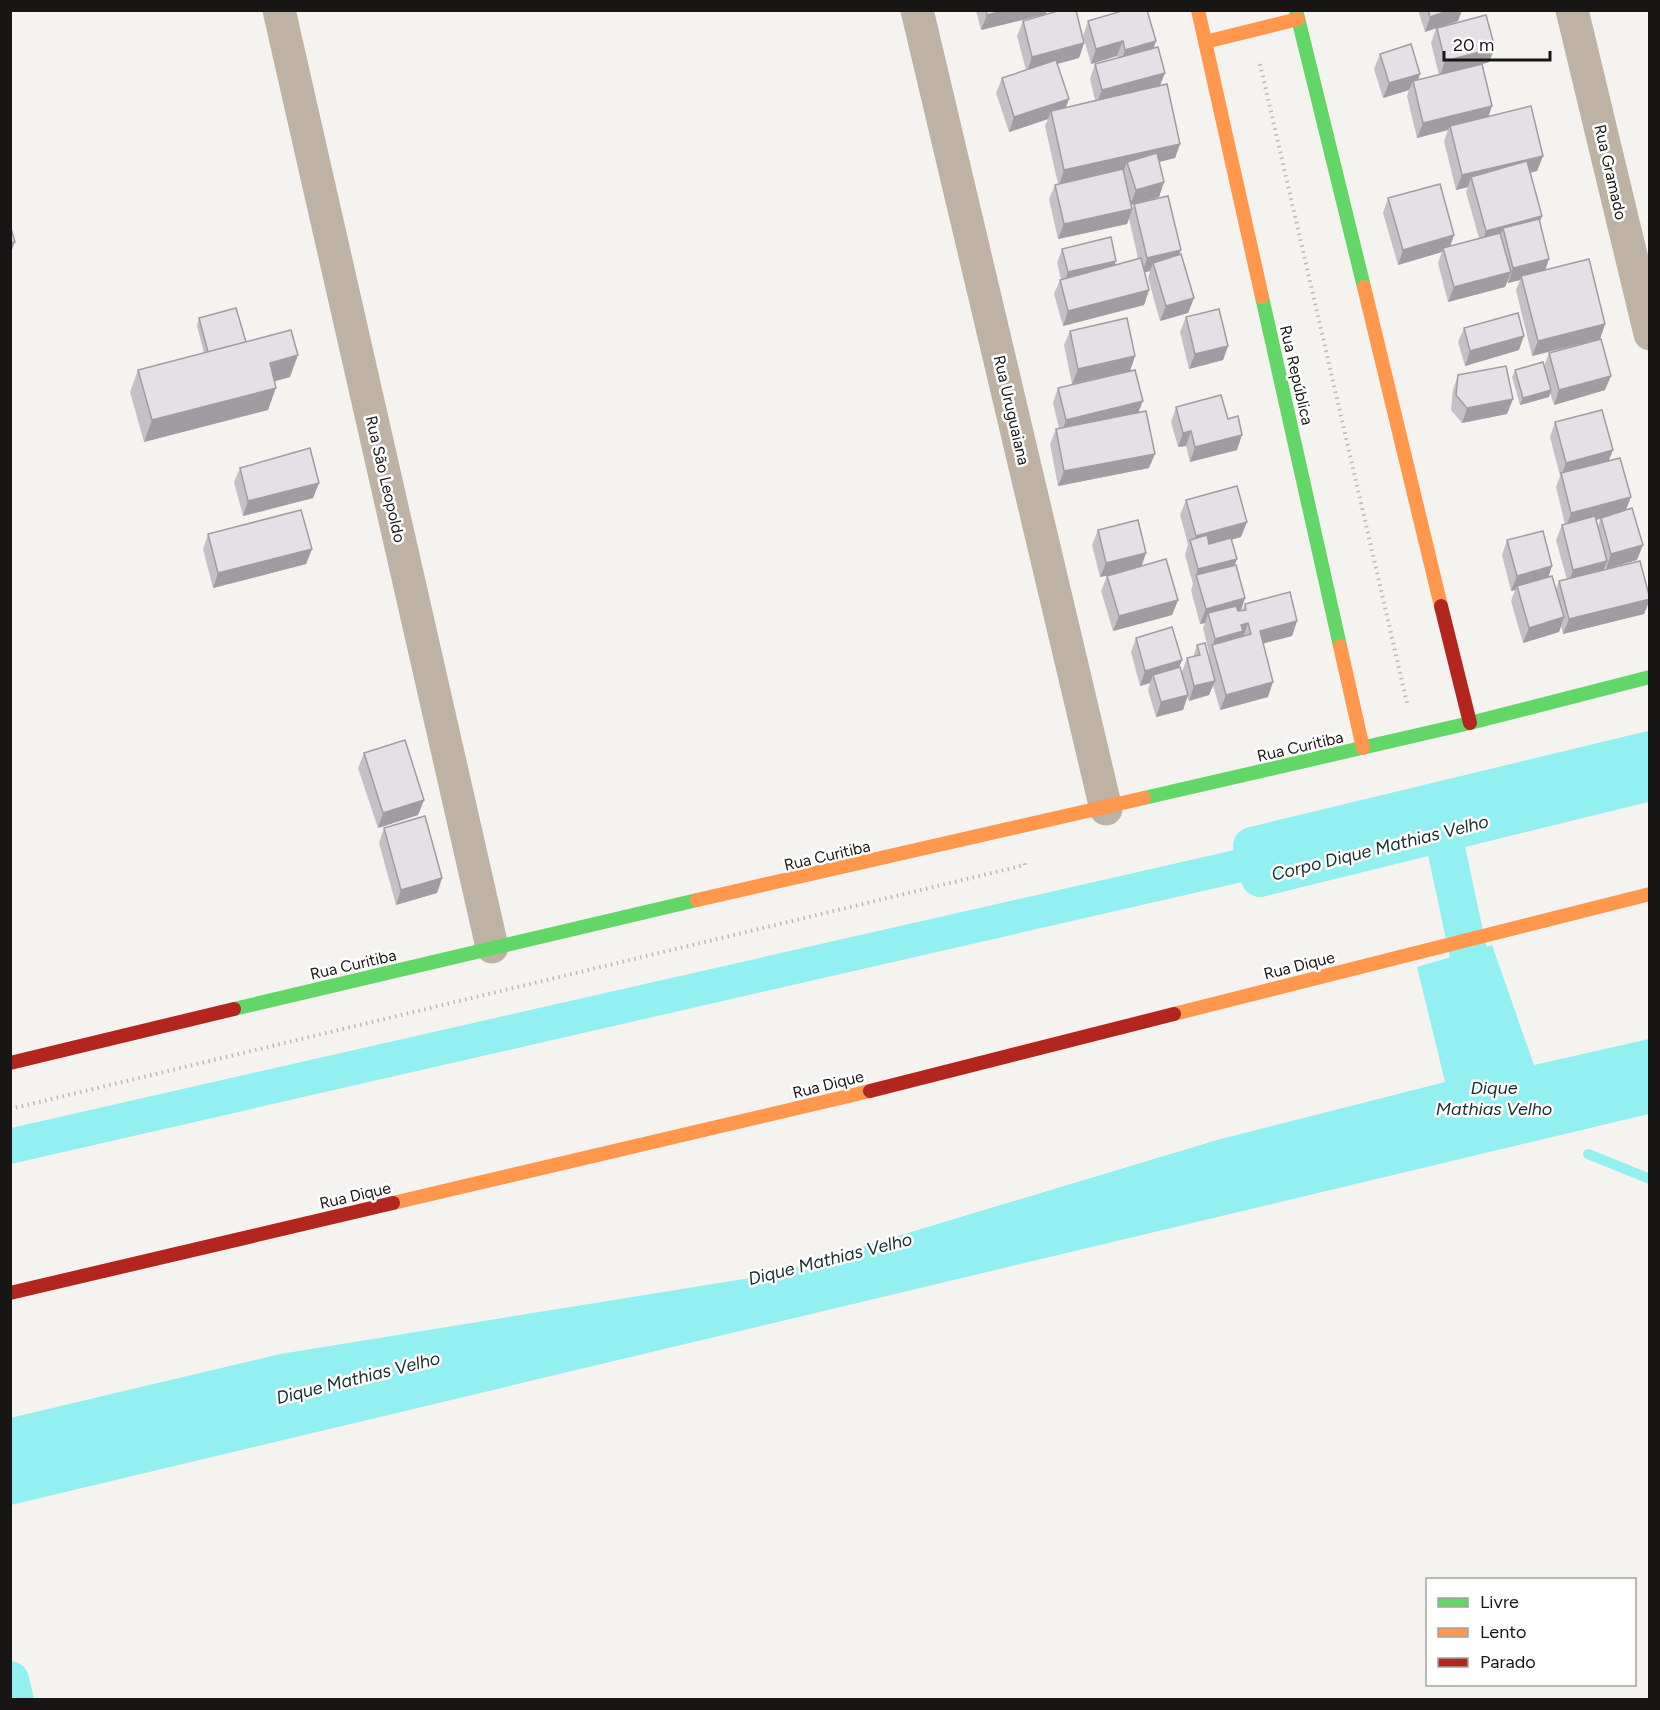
<svg xmlns="http://www.w3.org/2000/svg" width="1660" height="1710" font-family="Figtree,sans-serif">
  <style>
    .water { fill: #92f0f1 }
    .lines { fill: none; stroke-linecap: round; stroke-linejoin: round }
    .stream { stroke: #92f0f1; stroke-width: 10 }
    .canal { stroke: #92f0f1; stroke-width: 38 }
    .path { stroke: #beb7af; stroke-width: 4; stroke-dasharray: 1.5 4.5; stroke-linecap: butt }
    .street { stroke: #beb2a5; stroke-width: 33 }
    .fast { stroke: #63d668; stroke-width: 14 }
    .slow { stroke: #ff974d; stroke-width: 14 }
    .jam { stroke: #b3261e; stroke-width: 14 }
    .wall { fill: #c5c0c6; fill-rule: evenodd }
    .shaded-wall { fill: #a09ca1 }
    .building { fill: #e5dfe6; stroke: #a09ca1; stroke-width: 1.5 }
    .labels { text-anchor: middle; stroke-width: 5; stroke-linejoin: round; paint-order: stroke }
    .street-label { font-size: 16px; fill: #181614; stroke: #fff }
    .water-label { font-size: 18px; font-style: italic; fill: #172e2e; stroke: #fff }
  </style>
  <rect width="100%" height="100%" fill="#f5f3f0"/>
  <g class="water">
    <path d="M 1252,846 L 1260,878 L 11,1164 L 11,1128 Z"/>
    <path d="M 1492,945 L 1534,1065 L 1649,1039 L 1649,1114 L 11,1505 L 10,1418 L 280,1354 L 768,1275 L 1217,1140 L 1445,1082 L 1417,967 Z"/>
  </g>
  <g class="lines">
    <g class="stream">
      <path d="M 1244,863 L 1439,815 L 1650,768"/>
      <path d="M 1588,1154 L 1650,1179"/>
    </g>
    <g class="canal">
      <path d="M 1650,750 L 1252,846 L 1260,878 L 1650,782"/>
      <path d="M 1439,815 L 1473,975"/>
      <path d="M 10,1680 L 15,1700"/>
    </g>
    <g class="path">
      <path d="M 1260,64 L 1407,703"/>
      <path d="M 10,1109 L 1025,865 L 1024,859"/>
    </g>
    <g class="street">
      <path d="M 279,10 L 492,947"/>
      <path d="M 917,10 L 1106,809"/>
      <path d="M 1572,10 L 1650,334"/>
    </g>
    <g class="fast">
      <path d="M 1296,10 L 1364,287"/>
      <path d="M 1262,297 L 1340,646"/>
      <path d="M 1144,798 L 1470,723 L 1650,677"/>
      <path d="M 234,1009 L 697,900"/>
    </g>
    <g class="slow">
      <path d="M 1198,10 L 1262,297"/>
      <path d="M 1205,42 L 1298,19"/>
      <path d="M 1364,287 L 1441,606"/>
      <path d="M 1340,646 L 1363,748"/>
      <path d="M 697,900 L 1144,798"/>
      <path d="M 1174,1014 L 1650,894"/>
      <path d="M 393,1203 L 870,1091"/>
    </g>
    <g class="jam">
      <path d="M 1441,606 L 1470,723"/>
      <path d="M 10,1063 L 234,1009"/>
      <path d="M 870,1091 L 1174,1014"/>
      <path d="M 10,1293 L 393,1203"/>
    </g>
  </g>
  <g class="wall">
    <path d="M 976,10 L 1047,10 L 1046,14 L 981,30 Z"/>
    <path d="M 1418,10 L 1462,10 L 1458,21 L 1439,27 L 1489,62 L 1482,64 L 1488,116 L 1543,156 L 1537,171 L 1530,173 L 1542,216 L 1540,221 L 1545,270 L 1605,324 L 1600,339 L 1532,356 L 1516,290 L 1520,280 L 1508,283 L 1507,281 L 1505,287 L 1448,302 L 1438,263 L 1442,252 L 1398,265 L 1383,213 L 1388,198 L 1454,235 L 1450,246 L 1479,238 L 1466,192 L 1468,187 L 1456,190 L 1444,141 L 1448,130 L 1417,138 L 1407,96 L 1409,90 L 1383,98 L 1374,69 L 1380,54 L 1418,80 L 1439,75 L 1431,43 L 1436,28 L 1425,32 Z"/>
    <path d="M 1023,21 L 1084,43 L 1079,58 L 1057,64 L 1069,99 L 1066,107 L 1095,100 L 1090,79 L 1095,64 L 1118,58 L 1117,56 L 1091,64 L 1083,36 L 1088,21 L 1156,41 L 1153,48 L 1160,85 L 1180,144 L 1175,158 L 1159,162 L 1164,182 L 1159,197 L 1131,205 L 1132,209 L 1134,204 L 1181,250 L 1179,255 L 1194,298 L 1188,313 L 1160,321 L 1148,278 L 1150,271 L 1145,272 L 1149,290 L 1144,305 L 1063,326 L 1054,294 L 1060,280 L 1061,279 L 1057,263 L 1062,249 L 1115,265 L 1138,258 L 1129,219 L 1127,224 L 1058,239 L 1049,199 L 1055,185 L 1058,184 L 1045,126 L 1048,119 L 1009,132 L 996,93 L 1002,78 L 1026,70 L 1017,36 Z"/>
    <path d="M 1186,317 L 1228,346 L 1223,360 L 1189,369 L 1180,332 Z"/>
    <path d="M 199,318 L 246,342 L 290,377 L 274,381 L 268,410 L 144,442 L 130,392 L 138,370 L 204,353 L 197,326 Z"/>
    <path d="M 1464,328 L 1519,350 L 1465,366 L 1458,342 Z"/>
    <path d="M 1070,331 L 1135,356 L 1130,371 L 1149,468 L 1058,486 L 1050,444 L 1056,429 L 1059,428 L 1053,403 L 1058,388 L 1127,372 L 1072,384 L 1064,345 Z"/>
    <path d="M 1549,353 L 1605,390 L 1554,405 L 1550,393 L 1549,397 L 1520,405 L 1512,377 L 1515,370 L 1544,366 Z"/>
    <path d="M 1458,375 L 1507,414 L 1462,423 L 1451,410 L 1453,390 Z"/>
    <path d="M 1176,407 L 1237,450 L 1190,462 L 1186,446 L 1178,447 L 1171,422 Z"/>
    <path d="M 1555,422 L 1609,460 L 1631,497 L 1626,510 L 1637,560 L 1606,569 L 1605,566 L 1604,570 L 1650,599 L 1644,614 L 1563,634 L 1561,626 L 1559,632 L 1523,643 L 1511,601 L 1515,590 L 1511,591 L 1502,555 L 1507,540 L 1549,577 L 1556,590 L 1559,581 L 1567,580 L 1556,540 L 1562,525 L 1565,524 L 1556,487 L 1560,476 L 1550,437 ZM 1600,519 L 1598,526 L 1596,520 Z"/>
    <path d="M 240,468 L 319,483 L 313,498 L 243,516 L 234,482 Z"/>
    <path d="M 1186,500 L 1241,537 L 1231,540 L 1237,559 L 1234,565 L 1245,598 L 1241,611 L 1242,610 L 1245,604 L 1297,621 L 1292,636 L 1263,643 L 1268,697 L 1220,710 L 1213,685 L 1209,695 L 1189,701 L 1187,697 L 1183,710 L 1156,717 L 1148,690 L 1150,683 L 1140,686 L 1131,652 L 1136,638 L 1182,660 L 1179,667 L 1182,672 L 1187,658 L 1193,657 L 1197,645 L 1208,656 L 1209,653 L 1203,628 L 1205,623 L 1200,624 L 1191,590 L 1193,584 L 1185,555 L 1188,544 L 1180,515 Z"/>
    <path d="M 1098,530 L 1141,566 L 1178,600 L 1172,615 L 1113,631 L 1101,591 L 1107,576 L 1100,577 L 1092,545 Z"/>
    <path d="M 208,534 L 312,549 L 306,564 L 213,588 L 203,549 Z"/>
    <path d="M 364,753 L 424,800 L 418,815 L 378,828 L 358,768 Z"/>
    <path d="M 384,828 L 442,878 L 437,893 L 396,905 L 379,843 Z"/>
  </g>
  <g class="shaded-wall">
    <path d="M 1006,10 L 1047,10 L 1046,14 L 981,30 L 987,15 Z"/>
    <path d="M 1450,10 L 1462,10 L 1458,21 L 1425,32 L 1430,17 Z"/>
    <path d="M 1123,41 L 1117,56 L 1091,64 L 1096,49 Z"/>
    <path d="M 1156,41 L 1151,56 L 1120,65 L 1125,50 Z"/>
    <path d="M 1084,43 L 1079,58 L 1027,72 L 1032,57 Z"/>
    <path d="M 1495,48 L 1489,62 L 1440,76 L 1445,61 Z"/>
    <path d="M 1165,73 L 1159,88 L 1096,105 L 1102,90 Z"/>
    <path d="M 1420,74 L 1415,89 L 1413,81 L 1409,90 L 1383,98 L 1389,83 Z"/>
    <path d="M 1069,99 L 1063,114 L 1051,111 L 1048,119 L 1009,132 L 1014,117 Z"/>
    <path d="M 1492,106 L 1487,121 L 1450,126 L 1448,130 L 1417,138 L 1423,123 Z"/>
    <path d="M 1180,144 L 1175,158 L 1130,169 L 1127,162 L 1124,170 L 1059,185 L 1064,170 Z"/>
    <path d="M 1543,156 L 1537,171 L 1474,186 L 1471,177 L 1468,187 L 1456,190 L 1462,175 Z"/>
    <path d="M 1164,182 L 1159,197 L 1130,205 L 1136,190 Z"/>
    <path d="M 1132,209 L 1127,224 L 1058,239 L 1064,224 Z"/>
    <path d="M 1542,216 L 1536,231 L 1503,228 L 1499,241 L 1481,246 L 1486,231 Z"/>
    <path d="M 1454,235 L 1449,250 L 1443,248 L 1442,252 L 1398,265 L 1403,250 Z"/>
    <path d="M 15,242 L 10,255 L 10,243 Z"/>
    <path d="M 1181,250 L 1175,265 L 1153,263 L 1150,271 L 1142,273 L 1147,258 Z"/>
    <path d="M 1549,259 L 1544,274 L 1521,276 L 1520,280 L 1508,283 L 1513,268 Z"/>
    <path d="M 1116,261 L 1111,276 L 1063,287 L 1068,272 Z"/>
    <path d="M 1511,272 L 1505,287 L 1448,302 L 1454,287 Z"/>
    <path d="M 1149,290 L 1144,305 L 1063,326 L 1068,311 Z"/>
    <path d="M 1194,298 L 1188,313 L 1160,321 L 1166,306 Z"/>
    <path d="M 1605,324 L 1600,339 L 1532,356 L 1538,341 Z"/>
    <path d="M 1524,336 L 1519,350 L 1465,366 L 1470,351 Z"/>
    <path d="M 1228,346 L 1223,360 L 1189,369 L 1195,354 Z"/>
    <path d="M 298,355 L 290,377 L 262,385 L 270,363 Z"/>
    <path d="M 1135,356 L 1130,371 L 1072,384 L 1078,369 Z"/>
    <path d="M 1611,376 L 1605,390 L 1554,405 L 1559,390 Z"/>
    <path d="M 276,388 L 268,410 L 144,442 L 152,420 Z"/>
    <path d="M 1551,390 L 1549,397 L 1520,405 L 1523,398 Z"/>
    <path d="M 1513,399 L 1507,414 L 1462,423 L 1467,408 Z"/>
    <path d="M 1143,401 L 1137,416 L 1061,435 L 1066,420 Z"/>
    <path d="M 1191,431 L 1186,446 L 1178,447 L 1183,433 Z"/>
    <path d="M 1242,435 L 1237,450 L 1190,462 L 1195,447 Z"/>
    <path d="M 1613,450 L 1607,465 L 1562,474 L 1566,463 Z"/>
    <path d="M 1155,454 L 1149,468 L 1058,486 L 1064,471 Z"/>
    <path d="M 319,483 L 313,498 L 243,516 L 248,501 Z"/>
    <path d="M 1631,497 L 1625,512 L 1566,528 L 1571,513 Z"/>
    <path d="M 1247,522 L 1241,537 L 1193,550 L 1192,546 L 1196,536 Z"/>
    <path d="M 1643,545 L 1637,560 L 1606,569 L 1611,554 Z"/>
    <path d="M 312,549 L 306,564 L 213,588 L 218,573 Z"/>
    <path d="M 1146,553 L 1141,568 L 1100,577 L 1106,563 Z"/>
    <path d="M 1237,559 L 1231,574 L 1196,575 L 1198,569 Z"/>
    <path d="M 1607,561 L 1602,576 L 1568,585 L 1573,570 Z"/>
    <path d="M 1552,566 L 1547,581 L 1517,586 L 1515,590 L 1511,591 L 1517,576 Z"/>
    <path d="M 1245,598 L 1240,613 L 1208,613 L 1205,623 L 1200,624 L 1206,609 Z"/>
    <path d="M 1650,599 L 1644,614 L 1563,634 L 1569,619 Z"/>
    <path d="M 1178,600 L 1172,615 L 1113,631 L 1119,616 Z"/>
    <path d="M 1564,617 L 1559,632 L 1523,643 L 1529,628 Z"/>
    <path d="M 1297,621 L 1292,636 L 1254,646 L 1260,631 Z"/>
    <path d="M 1248,623 L 1243,638 L 1212,646 L 1215,639 L 1241,625 Z"/>
    <path d="M 1182,660 L 1176,675 L 1153,675 L 1150,683 L 1140,686 L 1145,671 Z"/>
    <path d="M 1215,681 L 1209,695 L 1189,701 L 1194,686 Z"/>
    <path d="M 1273,682 L 1268,697 L 1220,710 L 1226,695 Z"/>
    <path d="M 1188,695 L 1183,710 L 1156,717 L 1161,702 Z"/>
    <path d="M 424,800 L 418,815 L 378,828 L 383,813 Z"/>
    <path d="M 442,878 L 437,893 L 396,905 L 401,890 Z"/>
  </g>
  <g class="building">
    <path d="M 986,10 L 1006,10 L 987,15 Z"/>
    <path d="M 1061,10 L 1076,10 L 1084,43 L 1032,57 L 1023,21 Z"/>
    <path d="M 1125,10 L 1147,10 L 1156,41 L 1125,50 L 1123,41 L 1096,49 L 1088,21 Z"/>
    <path d="M 1428,10 L 1450,10 L 1430,17 Z"/>
    <path d="M 1486,15 L 1495,48 L 1445,61 L 1437,28 Z"/>
    <path d="M 1411,44 L 1420,74 L 1389,83 L 1380,54 Z"/>
    <path d="M 1158,47 L 1165,73 L 1102,90 L 1095,64 Z"/>
    <path d="M 1056,60 L 1069,99 L 1014,117 L 1002,78 Z"/>
    <path d="M 1482,64 L 1492,106 L 1423,123 L 1413,81 Z"/>
    <path d="M 1167,84 L 1180,144 L 1064,170 L 1051,111 Z"/>
    <path d="M 1531,106 L 1543,156 L 1462,175 L 1450,126 Z"/>
    <path d="M 1157,153 L 1164,182 L 1136,190 L 1127,162 Z"/>
    <path d="M 1527,161 L 1542,216 L 1486,231 L 1471,177 Z"/>
    <path d="M 1123,169 L 1132,209 L 1064,224 L 1055,185 Z"/>
    <path d="M 1440,184 L 1454,235 L 1403,250 L 1388,198 Z"/>
    <path d="M 1168,196 L 1181,250 L 1147,258 L 1134,204 Z"/>
    <path d="M 1539,219 L 1549,259 L 1513,268 L 1503,228 Z"/>
    <path d="M 10,225 L 15,242 L 10,243 Z"/>
    <path d="M 1500,233 L 1511,272 L 1454,287 L 1443,248 Z"/>
    <path d="M 1111,237 L 1116,261 L 1068,272 L 1062,249 Z"/>
    <path d="M 1181,254 L 1194,298 L 1166,306 L 1153,263 Z"/>
    <path d="M 1141,258 L 1149,290 L 1068,311 L 1060,280 Z"/>
    <path d="M 1589,259 L 1605,324 L 1538,341 L 1521,276 Z"/>
    <path d="M 236,308 L 246,342 L 208,352 L 199,318 Z"/>
    <path d="M 1219,309 L 1228,346 L 1195,354 L 1186,317 Z"/>
    <path d="M 1518,313 L 1524,336 L 1470,351 L 1464,328 Z"/>
    <path d="M 1127,318 L 1135,356 L 1078,369 L 1070,331 Z"/>
    <path d="M 291,330 L 298,355 L 270,363 L 276,388 L 152,420 L 138,370 Z"/>
    <path d="M 1601,339 L 1611,376 L 1559,390 L 1549,353 Z"/>
    <path d="M 1543,362 L 1551,390 L 1523,398 L 1515,370 Z"/>
    <path d="M 1506,366 L 1513,399 L 1467,408 L 1456,395 L 1458,375 Z"/>
    <path d="M 1135,370 L 1143,401 L 1066,420 L 1058,388 Z"/>
    <path d="M 1221,395 L 1228,419 L 1238,416 L 1242,435 L 1195,447 L 1191,431 L 1183,433 L 1176,407 Z"/>
    <path d="M 1602,410 L 1613,450 L 1566,463 L 1555,422 Z"/>
    <path d="M 1146,411 L 1155,454 L 1064,471 L 1056,429 Z"/>
    <path d="M 310,448 L 319,483 L 248,501 L 240,468 Z"/>
    <path d="M 1620,458 L 1631,497 L 1571,513 L 1561,473 Z"/>
    <path d="M 1237,486 L 1247,522 L 1196,536 L 1186,500 Z"/>
    <path d="M 1632,508 L 1643,545 L 1611,554 L 1601,518 Z"/>
    <path d="M 301,510 L 312,549 L 218,573 L 208,534 Z"/>
    <path d="M 1595,516 L 1607,561 L 1573,570 L 1562,525 Z"/>
    <path d="M 1138,520 L 1146,553 L 1106,563 L 1098,530 Z"/>
    <path d="M 1543,531 L 1552,566 L 1517,576 L 1507,540 Z"/>
    <path d="M 1207,535 L 1209,544 L 1231,538 L 1237,559 L 1198,569 L 1190,540 Z"/>
    <path d="M 1166,559 L 1178,600 L 1119,616 L 1107,576 Z"/>
    <path d="M 1640,561 L 1650,599 L 1569,619 L 1559,581 Z"/>
    <path d="M 1236,565 L 1245,598 L 1206,609 L 1196,575 Z"/>
    <path d="M 1552,576 L 1564,617 L 1529,628 L 1517,586 Z"/>
    <path d="M 1290,592 L 1297,621 L 1260,631 L 1273,682 L 1226,695 L 1212,645 L 1251,634 L 1248,623 L 1241,625 L 1243,631 L 1215,639 L 1208,613 L 1236,606 L 1238,611 L 1246,610 L 1245,604 Z"/>
    <path d="M 1172,627 L 1182,660 L 1145,671 L 1136,638 Z"/>
    <path d="M 1205,643 L 1215,681 L 1194,686 L 1187,658 L 1200,655 L 1197,645 Z"/>
    <path d="M 1180,667 L 1188,695 L 1161,702 L 1153,675 Z"/>
    <path d="M 405,740 L 424,800 L 383,813 L 364,753 Z"/>
    <path d="M 425,816 L 442,878 L 401,890 L 384,828 Z"/>
  </g>
  <g class="labels">
    <g class="street-label">
      <text transform="translate(1611 172) rotate(77)" y="6">Rua Gramado</text>
      <text transform="translate(1297 375) rotate(77)" y="6">Rua República</text>
      <text transform="translate(1012 410) rotate(77)" y="6">Rua Uruguaiana</text>
      <text transform="translate(386 479) rotate(77)" y="6">Rua São Leopoldo</text>
      <text transform="translate(1300 746) rotate(-13)" y="6">Rua Curitiba</text>
      <text transform="translate(827 855) rotate(-13)" y="6">Rua Curitiba</text>
      <text transform="translate(353 964) rotate(-13)" y="6">Rua Curitiba</text>
      <text transform="translate(1299 965) rotate(-14)" y="6">Rua Dique</text>
      <text transform="translate(828 1084) rotate(-14)" y="6">Rua Dique</text>
      <text transform="translate(355 1195) rotate(-13)" y="6">Rua Dique</text>
    </g>
    <g class="water-label">
      <text transform="translate(1380 848) rotate(-14)" y="6">Corpo Dique Mathias Velho</text>
      <text x="1494" y="1094">Dique<tspan x="1494" dy="21">Mathias Velho</tspan></text>
      <text transform="translate(830 1259) rotate(-14)" y="6">Dique Mathias Velho</text>
      <text transform="translate(358 1378) rotate(-14)" y="6">Dique Mathias Velho</text>
    </g>
  </g>
  <rect width="1660" height="1710" fill="none" stroke="#181614" stroke-width="24"/>
  <rect x="1426" y="1578" width="210" height="108" fill="#ffffff" stroke="#a3a2a1" stroke-width="1.5"/>
  <rect x="1438" y="1598" width="30" height="9" fill="#63d668" stroke="#a3a2a1" stroke-width="1.5"/>
  <text x="1480" y="1608" font-size="18" fill="#181614">Livre</text>
  <rect x="1438" y="1628" width="30" height="9" fill="#ff974d" stroke="#a3a2a1" stroke-width="1.5"/>
  <text x="1480" y="1638" font-size="18" fill="#181614">Lento</text>
  <rect x="1438" y="1658" width="30" height="9" fill="#b3261e" stroke="#a3a2a1" stroke-width="1.5"/>
  <text x="1480" y="1668" font-size="18" fill="#181614">Parado</text>
  <path d="M1444 51v9h106v-9" fill="none" stroke="#181614" stroke-width="3"/>
  <text x="1453" y="51" font-size="18" fill="#181614" stroke="#ffffff" stroke-width="4.5" paint-order="stroke">20 m</text>
</svg>
